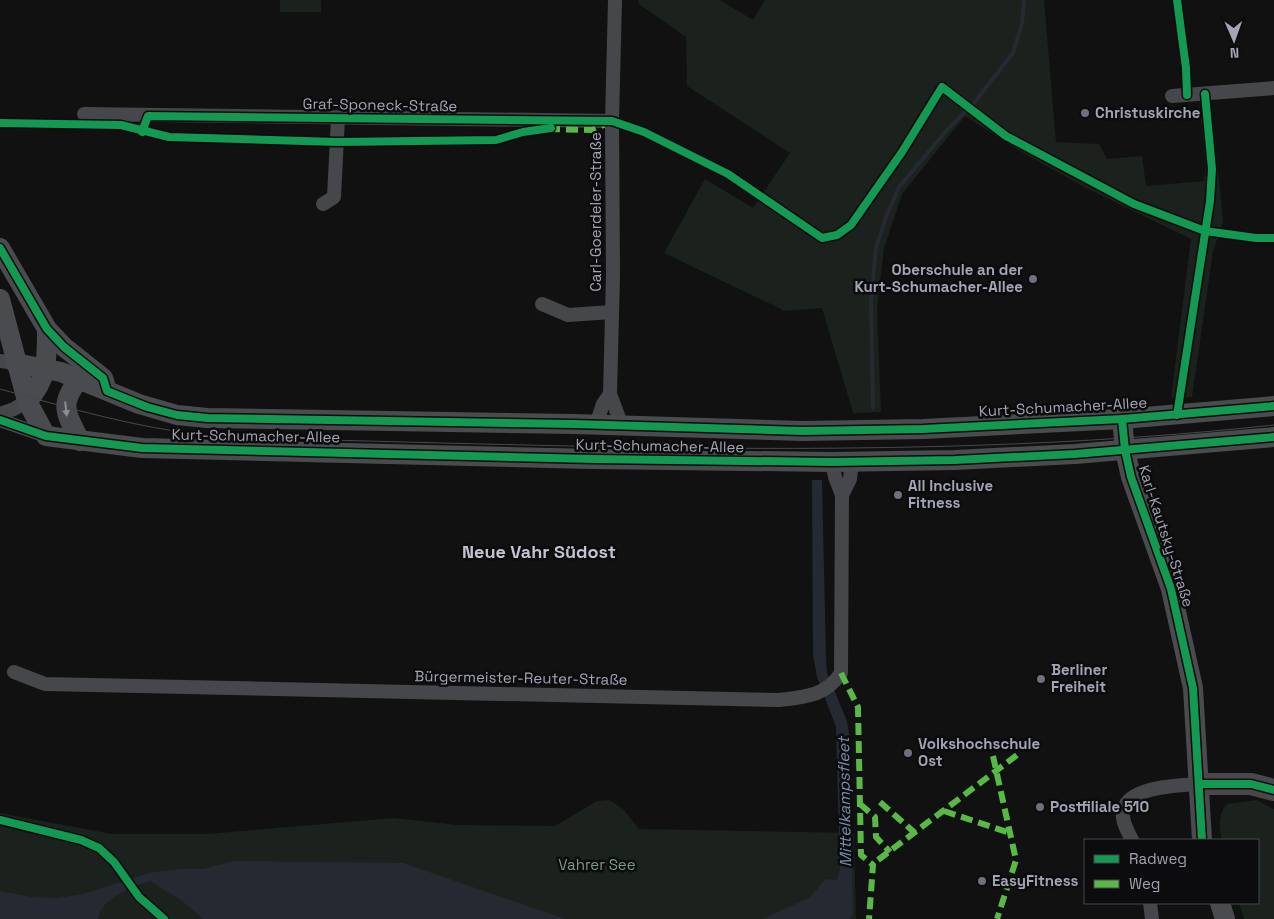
<svg xmlns="http://www.w3.org/2000/svg" width="1274" height="919" font-family="'Space Grotesk',sans-serif">
  <style>
    .green { fill: #1b211c }
    .water { fill: #252a32 }
    .lines { fill: none; stroke-linecap: round; stroke-linejoin: round }
    .stream { stroke: #252a32; stroke-width: 4 }
    .street { stroke: #46474a; stroke-width: 14 }
    .secondary { stroke: #4a4b4e; stroke-width: 20 }
    .primary { stroke: #48484c; stroke-width: 22 }
    .tram { stroke: #47484a; stroke-width: 1 }
    .quiet { stroke: #58b947; stroke-width: 6; stroke-dasharray: 12 6; stroke-linecap: butt }
    .cycleway-casing { stroke: #0c0b0d; stroke-width: 11 }
    .cycleway { stroke: #139951; stroke-width: 8 }
    .oneway { fill: #8c8e99 }
    .poi-dot { fill: #6f717a; stroke: #0c0b0d; stroke-width: 2 }
    .labels { text-anchor: middle; stroke-width: 5; stroke-linejoin: round; paint-order: stroke }
    .street-label { font-size: 15px; fill: #a2a5b2; stroke: #0c0b0d }
    .poi-label { font-size: 15px; font-weight: bold; fill: #a2a5b2; stroke: #0c0b0d; text-anchor: start }
    .park-label { font-size: 15px; fill: #799d80; stroke: #0c0b0d }
    .water-label { font-size: 16px; font-style: italic; fill: #798ead; stroke: #0c0b0d }
    .quarter-label { font-size: 18px; font-weight: bold; fill: #c3c4ce; stroke: #0c0b0d }
  </style>
  <rect width="100%" height="100%" fill="#111"/>
  <g class="green">
    <rect x="280" y="0" width="41" height="12"/>
    <path d="M 638,0 L 720,0 L 753,20 L 765,0 L 1044,0 L 1056,142 L 1099,144 L 1107,159 L 1142,156 L 1146,186 L 1204,181 L 1206,168 L 1200,109 L 1212,108 L 1223,221 L 1213,252 L 1192,397 L 1171,398 L 1191,239 L 1086,188 L 1018,150 L 965,116 L 902,194 L 884,248 L 877,310 L 881,412 L 853,413 L 822,308 L 785,311 L 664,253 L 705,179 L 753,208 L 790,153 L 687,86 L 686,37 L 639,4 Z"/>
    <path d="M 609,800 L 623,809 L 639,829 L 854,833 L 856,919 L 0,919 L 0,813 L 112,834 L 208,834 L 393,818 L 458,825 L 555,826 L 597,801 Z"/>
    <path d="M 1257,800 L 1274,809 L 1274,919 L 1244,919 L 1239,903 L 1258,903 L 1258,840 L 1222,840 C 1219,827 1218,814 1227,804 Z"/>
  </g>
  <g class="water">
    <path d="M 812,480 L 822,480 L 826,659 L 827,673 L 847,721 L 850,740 L 853,913 L 850,919 L 762,919 L 809,898 L 826,879 L 837,880 L 840,868 L 836,727 L 817,677 L 813,655 Z"/>
    <path d="M 234,861 L 403,863 L 565,919 L 203,919 L 181,900 L 150,881 C 134,885 99,900 98,919 L 0,919 L 0,891 L 32,897 L 57,898 L 83,894 L 149,873 L 181,869 L 203,869 Z"/>
  </g>
  <g class="lines">
    <path class="stream" d="M 873,408 L 871,301 L 876,248 L 886,217 L 899,187 L 947,130 L 974,103 L 1013,53 L 1022,23 L 1024,0"/>
    <g class="street">
      <path d="M 615,0 L 612,121 L 613,275 L 610,394 L 622,426"/>
      <path d="M 1172,96 L 1274,88"/>
      <path d="M 84,114 L 612,121"/>
      <path d="M 323,204 L 334,197 L 338,118"/>
      <path d="M 542,304 L 568,315 L 612,312"/>
      <path d="M 0,361 L 15,363"/>
      <path d="M 0,414 L 14,409 L 27,401"/>
      <path d="M 0,420 L 46,436"/>
      <path d="M 596,425 L 603,404 L 610,394"/>
      <path d="M 842,495 L 850,479 L 852,461"/>
      <path d="M 14,672 L 45,684 L 779,700 C 805,697 826,696 841,673 L 842,495 L 835,477 L 832,462"/>
      <path d="M 1132,840 C 1128,832 1121,820 1123,811 C 1128,786 1180,785 1200,784"/>
      <path d="M 1150,903 L 1152,919"/>
    </g>
    <g class="secondary">
      <path d="M 0,248 L 47,329 L 64,347 L 103,378 L 105,384"/>
      <path d="M 0,299 L 27,401 L 46,436 L 142,448 L 593,459 L 832,462 L 955,460 L 1075,454 L 1274,437"/>
      <path d="M 15,363 L 61,372 L 139,404 L 177,415 L 207,418 L 574,424 L 802,431 L 923,429 L 1122,419 L 1274,406"/>
      <path d="M 80,378 C 58,405 66,413 80,441"/>
      <path d="M 27,401 C 48,381 47,356 47,329"/>
      <path d="M 1122,419 L 1125,450 L 1131,477 L 1171,589 L 1193,688 L 1202,840"/>
      <path d="M 1220,903 L 1225,919"/>
    </g>
    <path class="primary" d="M 1200,784 L 1251,784 L 1274,790"/>
    <path class="tram" d="M 0,389 C 84,412 159,435 248,438 C 590,446 933,462 1274,425"/>
    <g class="quiet">
      <path d="M 548,129 L 591,130 L 604,125"/>
      <path d="M 841,673 L 858,707 L 861,855 L 873,865 L 869,919"/>
      <path d="M 993,756 L 1016,860 L 997,919"/>
      <path d="M 880,802 L 915,833"/>
      <path d="M 860,804 L 875,817 L 876,837 L 890,852"/>
      <path d="M 944,811 L 1010,833"/>
      <path d="M 878,860 L 1021,752"/>
    </g>
    <defs>
      <g id="cycleway">
        <path d="M 1177,0 L 1186,68 L 1187,95"/>
        <path d="M 0,123 L 121,125 L 169,137 L 337,142 L 496,140 L 523,132 L 551,128"/>
        <path d="M 142,132 L 148,116 L 612,121 L 644,132 L 728,174 L 822,238 L 837,235 L 851,225 L 902,152 L 942,87 L 1006,136 L 1134,204 L 1205,231 L 1256,238 L 1274,238"/>
        <path d="M 0,248 L 47,329 L 64,347 L 103,378 L 107,391 L 147,407 L 177,415 L 207,418 L 574,424 L 802,431 L 923,429 L 1122,419 L 1274,406"/>
        <path d="M 1177,415 L 1210,201 L 1212,169 L 1205,94"/>
        <path d="M 1122,419 L 1125,450 L 1131,477 L 1171,589 L 1193,688 L 1202,840"/>
        <path d="M 0,420 L 46,436 L 142,448 L 593,459 L 832,462 L 955,460 L 1075,454 L 1274,437"/>
        <path d="M 1200,784 L 1251,784 L 1274,790"/>
        <path d="M 0,820 L 81,840 L 99,848 L 114,862 L 139,897 L 164,919"/>
      </g>
    </defs>
    <use href="#cycleway" class="cycleway-casing"/>
    <use href="#cycleway" class="cycleway"/>
  </g>
  <defs><path id="oneway-solid" d="M-6-.8H1V-3.2L6.5 0L1 3.2V.8H-6Z" transform="scale(1.25)"/></defs>
  <use class="oneway" href="#oneway-solid" transform="translate(66 409) rotate(84)"/>
  <g class="poi-dot">
    <circle cx="1085" cy="113" r="5"/>
    <circle cx="1033" cy="279" r="5"/>
    <circle cx="898" cy="495" r="5"/>
    <circle cx="1041" cy="679" r="5"/>
    <circle cx="908" cy="753" r="5"/>
    <circle cx="1040" cy="807" r="5"/>
    <circle cx="982" cy="881" r="5"/>
  </g>
  <g class="labels">
    <g class="street-label">
      <text transform="translate(380 105) rotate(1)" y="5">Graf-Sponeck-Straße</text>
      <text transform="translate(596 212) rotate(-90)" y="5">Carl-Goerdeler-Straße</text>
      <text transform="translate(1063 407) rotate(-3)" y="5">Kurt-Schumacher-Allee</text>
      <text transform="translate(256 436) rotate(1)" y="5">Kurt-Schumacher-Allee</text>
      <text transform="translate(660 446) rotate(1)" y="5">Kurt-Schumacher-Allee</text>
      <text transform="translate(1166 536) rotate(72)" y="5">Karl-Kautsky-Straße</text>
      <text transform="translate(521 678) rotate(1)" y="5">Bürgermeister-Reuter-Straße</text>
    </g>
    <g class="poi-label">
      <text x="1095" y="118">Christuskirche</text>
      <text x="1023" y="275" text-anchor="end">Oberschule an der<tspan x="1023" dy="17">Kurt-Schumacher-Allee</tspan></text>
      <text x="908" y="491">All Inclusive<tspan x="908" dy="17">Fitness</tspan></text>
      <text x="1051" y="675">Berliner<tspan x="1051" dy="17">Freiheit</tspan></text>
      <text x="918" y="749">Volkshochschule<tspan x="918" dy="17">Ost</tspan></text>
      <text x="1050" y="812">Postfiliale 510</text>
      <text x="992" y="886">EasyFitness</text>
    </g>
    <g class="park-label">
      <text x="597" y="870">Vahrer See</text>
    </g>
    <g class="water-label">
      <text transform="translate(844 802) rotate(-91)" y="6">Mittelkampsfleet</text>
    </g>
    <g class="quarter-label">
      <text x="539" y="558">Neue Vahr Südost</text>
    </g>
  </g>
  <rect x="1084" y="839" width="175" height="65" fill="#0c0b0d" stroke="#48494f"/>
  <rect x="1094" y="855" width="25" height="8" fill="#139951" stroke="#48494f"/>
  <text x="1129" y="864" font-size="15" fill="#a2a5b2">Radweg</text>
  <rect x="1094" y="880" width="25" height="8" fill="#58b947" stroke="#48494f"/>
  <text x="1129" y="889" font-size="15" fill="#a2a5b2">Weg</text>
  <g transform="translate(1234 40) rotate(178)" stroke="#0c0b0d" stroke-width="4" paint-order="stroke">
  <path d="M0-4L9 19L0 12L-9 19Z" fill="#a2a5b2"/>
  <text y="-8" font-size="14" font-weight="bold" text-anchor="middle" fill="#a2a5b2">N</text>
  </g>
</svg>
